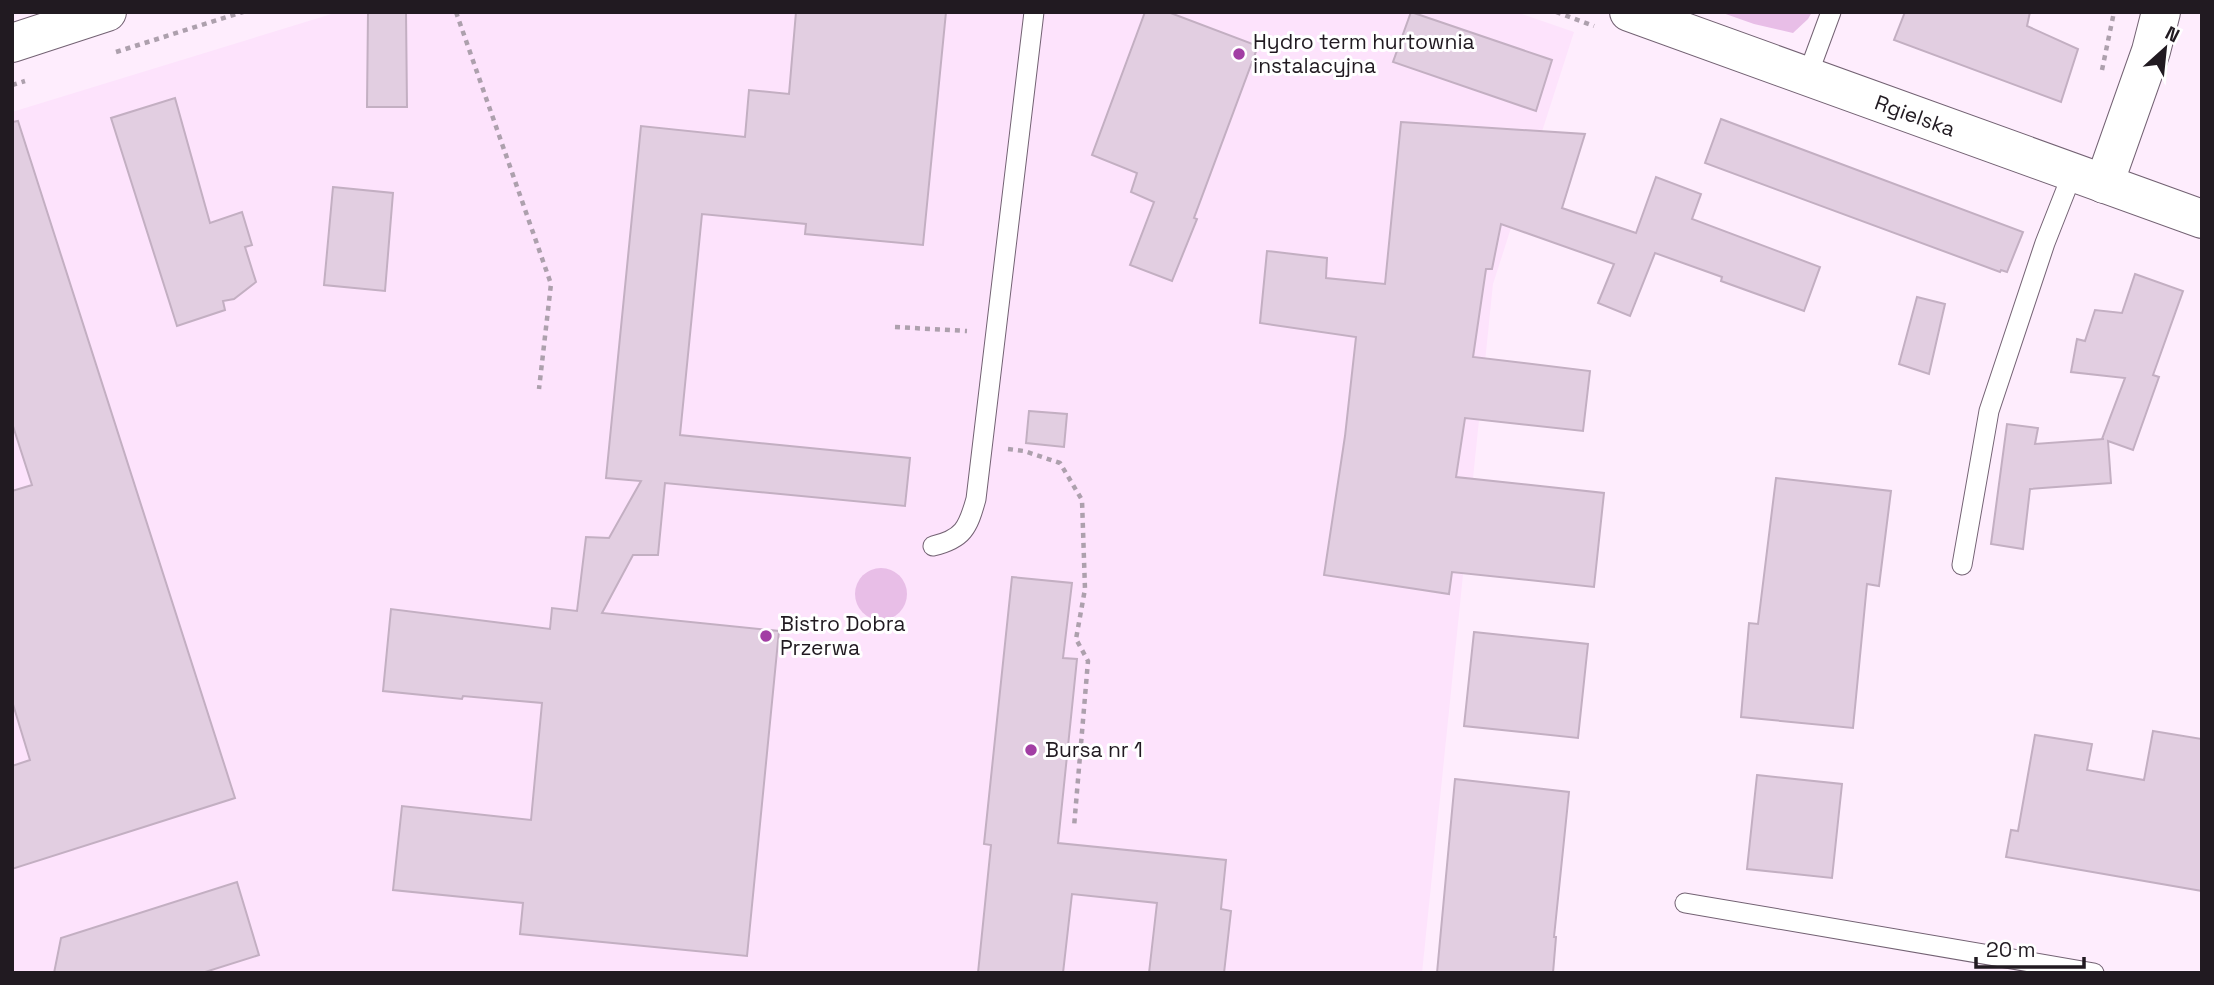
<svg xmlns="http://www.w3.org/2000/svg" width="2214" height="985" font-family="'Space Grotesk',sans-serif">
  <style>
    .built { fill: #fde3fc }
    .green { fill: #e8bee7 }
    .building { fill: #e2cee1; stroke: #c3afc2; stroke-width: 2 }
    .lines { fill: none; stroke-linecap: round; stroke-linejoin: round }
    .service-casing { stroke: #736273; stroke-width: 21 }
    .minor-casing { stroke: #736273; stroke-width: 40 }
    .tertiary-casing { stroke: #736273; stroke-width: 40 }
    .path { stroke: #ada0ad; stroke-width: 4.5; stroke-dasharray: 5 5; stroke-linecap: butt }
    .service { stroke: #fff; stroke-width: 19 }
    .minor { stroke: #fff; stroke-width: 38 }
    .tertiary { stroke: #fff; stroke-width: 38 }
    .poi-dot { fill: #a23ea4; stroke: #fff; stroke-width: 2.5 }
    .labels { text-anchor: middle; stroke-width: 6; stroke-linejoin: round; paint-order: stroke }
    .poi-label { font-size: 21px; fill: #211a21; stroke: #fff; text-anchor: start }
    .street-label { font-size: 21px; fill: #211a21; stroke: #fff }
  </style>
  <rect width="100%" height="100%" fill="#feedfd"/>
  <path class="built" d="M 338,12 L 1516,12 L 1574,32 L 1493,284 L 1422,973 L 12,973 L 12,112 Z"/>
  <g class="green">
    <path d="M 1720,12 L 1812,12 L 1808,19 L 1793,33 L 1754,24 Z"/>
    <circle cx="881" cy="594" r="26"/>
  </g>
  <g class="building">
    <path d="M 368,12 L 406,12 L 407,107 L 367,107 Z"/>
    <path d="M 796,12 L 946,12 L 923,245 L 805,234 L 806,224 L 702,214 L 680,435 L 910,458 L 905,506 L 665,483 L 658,555 L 633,555 L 602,613 L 779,631 L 747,956 L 520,934 L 523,903 L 393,890 L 402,806 L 531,820 L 542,703 L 463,696 L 462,699 L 383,691 L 391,609 L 550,629 L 552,608 L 577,611 L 586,537 L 609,538 L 641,481 L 606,478 L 641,126 L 745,137 L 749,90 L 789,94 Z"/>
    <path d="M 1145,12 L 1168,12 L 1258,46 L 1194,218 L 1197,219 L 1172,281 L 1130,265 L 1154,202 L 1131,192 L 1137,173 L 1092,155 Z"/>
    <path d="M 1411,12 L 1552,60 L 1536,111 L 1393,62 Z"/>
    <path d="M 1905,12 L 2030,12 L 2027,26 L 2078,49 L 2061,102 L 1894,40 Z"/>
    <path d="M 175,98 L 210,223 L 242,212 L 252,245 L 245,247 L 256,282 L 234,299 L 223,301 L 225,310 L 177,326 L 111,118 Z"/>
    <path d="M 1721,119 L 2023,232 L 2007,272 L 2001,270 L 2000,272 L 1705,163 Z"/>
    <path d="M 18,121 L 235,798 L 12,869 L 12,766 L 30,760 L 12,701 L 12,491 L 32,485 L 12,423 L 12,122 Z"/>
    <path d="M 1401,122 L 1585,134 L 1562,208 L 1636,233 L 1656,177 L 1701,194 L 1692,219 L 1820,267 L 1804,311 L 1721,281 L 1722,277 L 1655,253 L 1630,316 L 1598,303 L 1614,264 L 1501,224 L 1492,269 L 1486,269 L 1473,357 L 1590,371 L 1583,431 L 1465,418 L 1456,477 L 1604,493 L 1594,587 L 1452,572 L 1449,594 L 1324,575 L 1345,436 L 1356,337 L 1260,323 L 1267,251 L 1327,258 L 1326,278 L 1385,284 Z"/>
    <path d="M 333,187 L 393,193 L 385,291 L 324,285 Z"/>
    <path d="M 2135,274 L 2183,291 L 2153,375 L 2159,377 L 2133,450 L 2108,441 L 2111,483 L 2030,489 L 2023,549 L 1991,544 L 2007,424 L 2038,428 L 2035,444 L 2104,439 L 2102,439 L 2125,378 L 2071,372 L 2077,339 L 2085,341 L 2095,310 L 2122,313 Z"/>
    <path d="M 1917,297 L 1945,304 L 1929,374 L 1899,364 Z"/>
    <path d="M 1029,411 L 1067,414 L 1064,447 L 1026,443 Z"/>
    <path d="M 1776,478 L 1891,491 L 1879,586 L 1867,584 L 1853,728 L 1741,717 L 1749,623 L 1758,624 Z"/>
    <path d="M 1012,577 L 1072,583 L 1063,658 L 1077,659 L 1058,843 L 1226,860 L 1221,909 L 1231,911 L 1224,973 L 1149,973 L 1157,903 L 1072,894 L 1063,973 L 978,973 L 991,845 L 984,844 Z"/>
    <path d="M 1474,632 L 1588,644 L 1578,738 L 1464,726 Z"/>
    <path d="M 2153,731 L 2202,739 L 2202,891 L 2006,857 L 2011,830 L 2018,831 L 2035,735 L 2092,744 L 2087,770 L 2144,780 Z"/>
    <path d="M 1757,775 L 1842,784 L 1832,878 L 1747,869 Z"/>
    <path d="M 1455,779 L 1569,792 L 1554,937 L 1556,937 L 1553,973 L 1437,973 Z"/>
    <path d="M 237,882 L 259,955 L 202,973 L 54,973 L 61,938 Z"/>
  </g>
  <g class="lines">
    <defs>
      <g id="service">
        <path d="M 1807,77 L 1831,12"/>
        <path d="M 933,546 C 963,539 968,528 976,499 L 1034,12"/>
        <path d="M 1962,565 L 1989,411 L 2045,243 L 2073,172"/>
        <path d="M 1685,903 L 2094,973"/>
      </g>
      <path id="minor" d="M 2104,184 L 2151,51 L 2161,12"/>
      <g id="tertiary">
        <path d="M 1629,12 L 2202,219"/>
        <path d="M 12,43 L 107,12"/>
      </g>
    </defs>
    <use href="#service" class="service-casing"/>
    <use href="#minor" class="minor-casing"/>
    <use href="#tertiary" class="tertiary-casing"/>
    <g class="path">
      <path d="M 456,12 L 551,284 L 539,389"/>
      <path d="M 1556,12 L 1594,26"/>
      <path d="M 116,52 L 243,12"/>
      <path d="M 2102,70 L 2114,12"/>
      <path d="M 12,85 L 25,81"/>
      <path d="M 895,327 L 967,331"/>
      <path d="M 1008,449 L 1024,451 L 1060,463 L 1082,500 L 1085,589 L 1076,639 L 1088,661 L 1074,827"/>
    </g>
    <use href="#service" class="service"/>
    <use href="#minor" class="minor"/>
    <use href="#tertiary" class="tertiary"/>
  </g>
  <g class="poi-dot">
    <circle cx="1239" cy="54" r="7"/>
    <circle cx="766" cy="636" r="7"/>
    <circle cx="1031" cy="750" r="7"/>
  </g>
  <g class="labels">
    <g class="poi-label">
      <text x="1253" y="49">Hydro term hurtownia<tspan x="1253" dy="24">instalacyjna</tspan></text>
      <text x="780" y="631">Bistro Dobra<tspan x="780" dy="24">Przerwa</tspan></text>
      <text x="1045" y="757">Bursa nr 1</text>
    </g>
    <g class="street-label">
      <text transform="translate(1915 116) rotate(20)" y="7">Rgielska</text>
    </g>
  </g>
  <rect width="2214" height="985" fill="none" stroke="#211a21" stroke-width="28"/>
  <g transform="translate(2165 49) rotate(27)" stroke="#ffffff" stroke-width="5" paint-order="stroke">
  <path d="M0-5L12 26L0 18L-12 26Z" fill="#211a21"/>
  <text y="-10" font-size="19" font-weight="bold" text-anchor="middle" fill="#211a21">N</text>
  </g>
  <path d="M1976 957v10h108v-10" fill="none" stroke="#211a21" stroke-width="3.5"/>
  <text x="1986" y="957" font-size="21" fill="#211a21" stroke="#ffffff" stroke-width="5" paint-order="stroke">20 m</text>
</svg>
